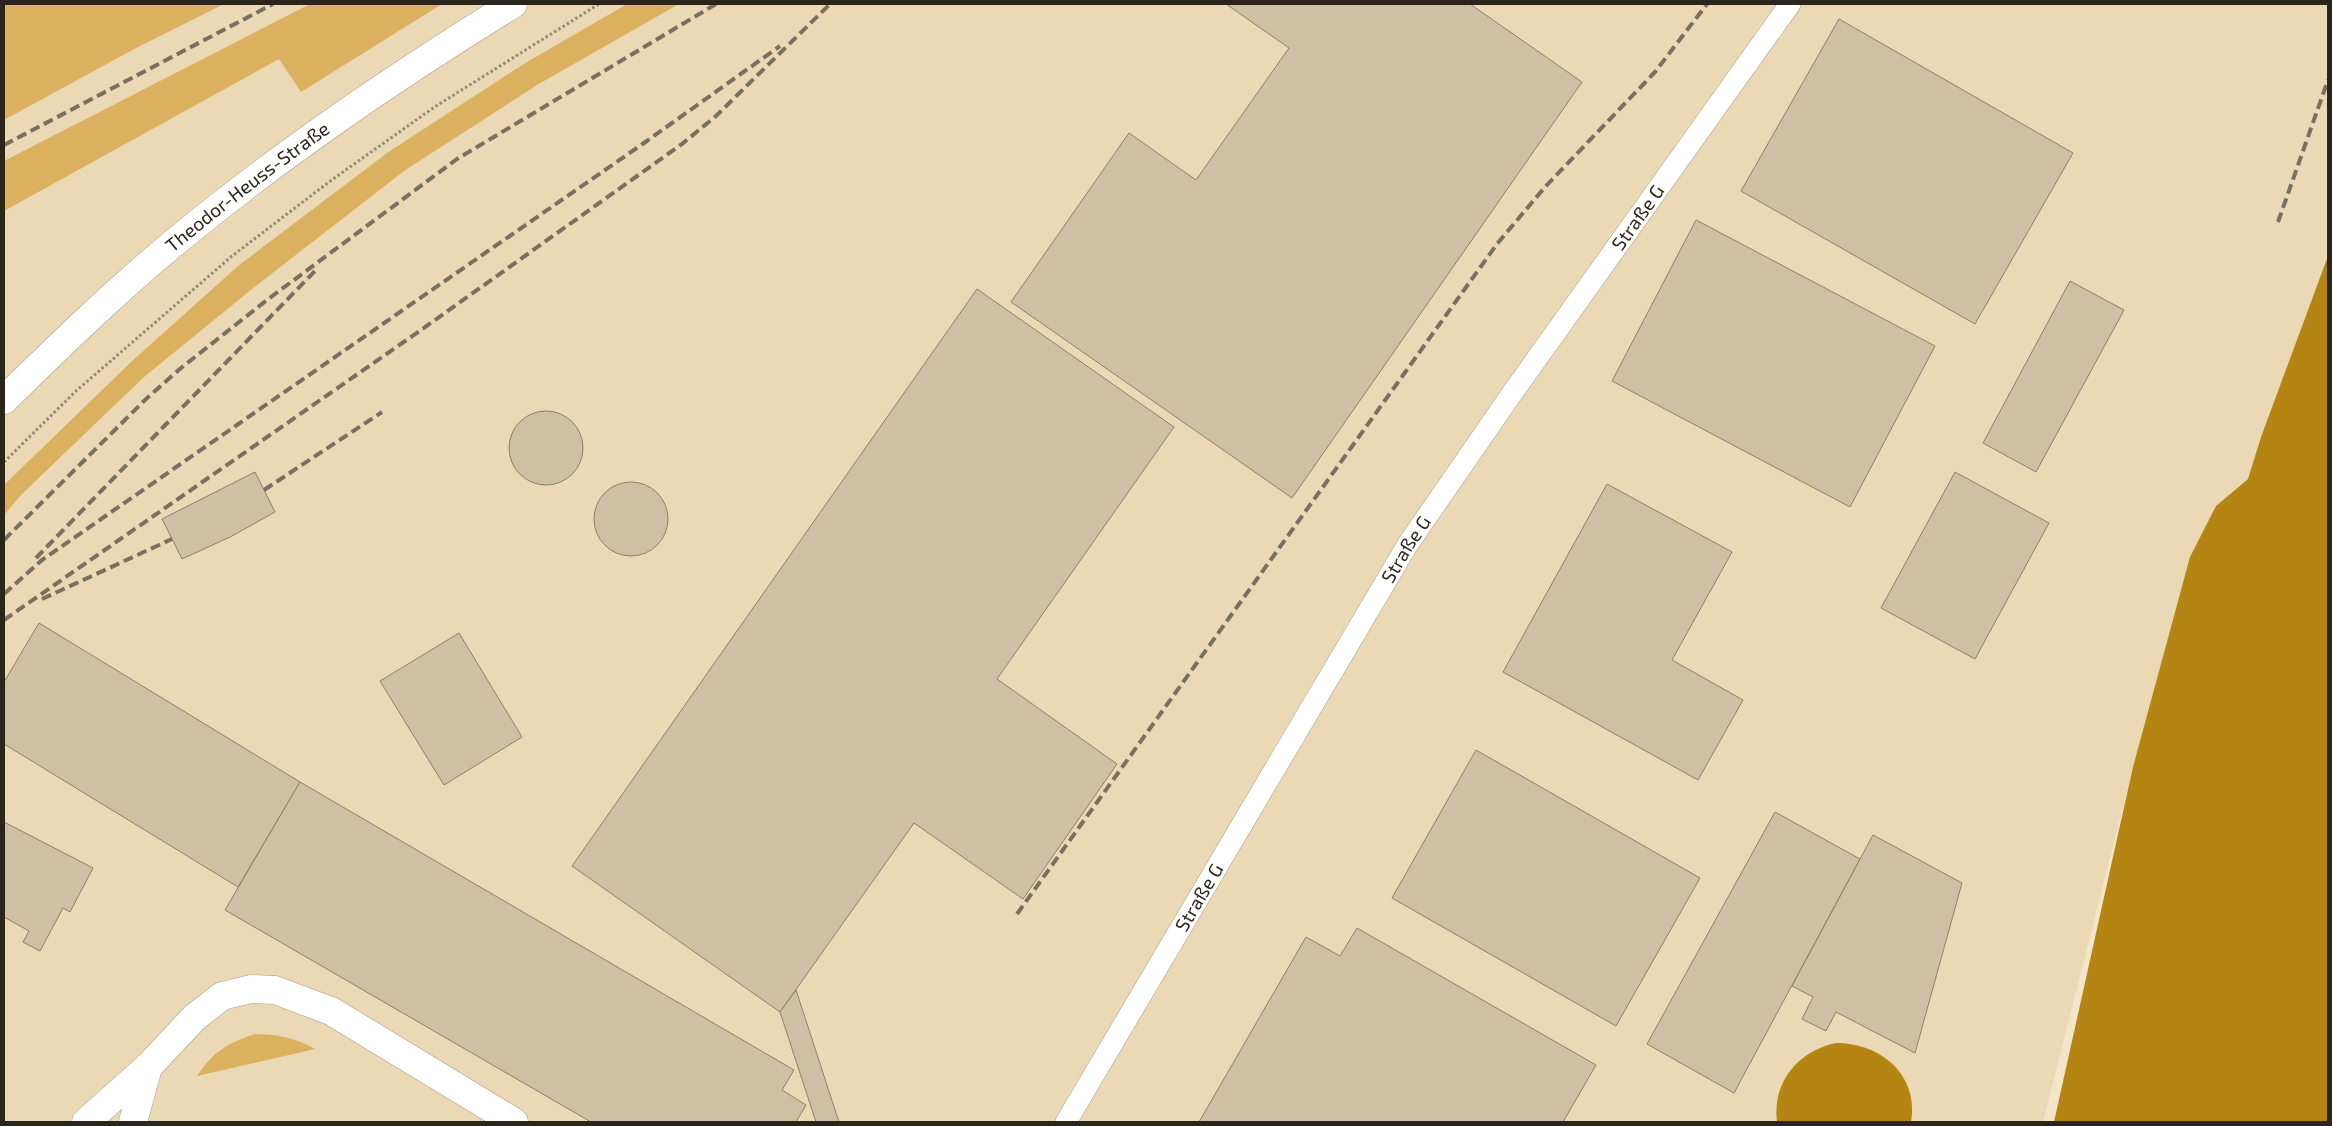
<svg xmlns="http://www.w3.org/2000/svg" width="2332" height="1126" font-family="'Exo 2',sans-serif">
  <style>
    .built { fill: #ebd8b5 }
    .green { fill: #dbb160 }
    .water { fill: #b58513 }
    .building { fill: #cfc0a5; stroke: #8e8066 }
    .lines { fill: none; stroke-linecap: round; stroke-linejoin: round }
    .service-casing { stroke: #ac9d82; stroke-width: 22 }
    .minor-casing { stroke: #ac9d82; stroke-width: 29 }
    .secondary-casing { stroke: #ac9d82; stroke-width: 29 }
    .path { stroke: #948976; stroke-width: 3; stroke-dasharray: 2.5 2.5; stroke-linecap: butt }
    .service { stroke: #fff; stroke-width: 21 }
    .minor { stroke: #fff; stroke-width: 28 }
    .secondary { stroke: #fff; stroke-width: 28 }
    .rail { stroke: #7a705f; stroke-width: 4; stroke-dasharray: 10 5; stroke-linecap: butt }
    .labels { text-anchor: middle; stroke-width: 5; stroke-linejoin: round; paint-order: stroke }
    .street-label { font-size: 19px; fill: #2b251b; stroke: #f4e4c8 }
  </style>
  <rect width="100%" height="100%" fill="#f4e4c8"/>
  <path class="built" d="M 4,4 L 2328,4 L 2328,256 L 2261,437 L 2248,479 L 2216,506 L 2209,524 L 2133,767 L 2043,1122 L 4,1122 Z"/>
  <g class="green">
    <path d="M 4,4 L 224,4 L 136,48 L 4,120 Z"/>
    <path d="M 310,4 L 442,4 L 301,92 L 279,59 L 4,211 L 4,161 Z"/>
    <path d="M 627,4 L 679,4 L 537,85 L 404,171 L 252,289 L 144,377 L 21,495 L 4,515 L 4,485 L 131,362 L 238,266 L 387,153 L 522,65 Z"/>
    <path d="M 255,1034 C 280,1035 293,1037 315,1049 L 197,1076 C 214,1051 226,1044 255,1034 Z"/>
  </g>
  <g class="water">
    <path d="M 2328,256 L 2328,1122 L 2054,1122 L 2133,767 L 2190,557 L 2216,506 L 2248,479 L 2261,437 Z"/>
    <path d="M 1836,1043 C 1881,1043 1919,1075 1911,1122 L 1777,1122 C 1772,1082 1798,1051 1836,1043 Z"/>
  </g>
  <g class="building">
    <path d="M 1226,4 L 1470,4 L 1582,82 L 1292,498 L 1011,302 L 1129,133 L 1196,180 L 1289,48 Z"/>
    <path d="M 1839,19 L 2073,153 L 1975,324 L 1741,191 Z"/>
    <path d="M 1696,220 L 1935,346 L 1850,507 L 1612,381 Z"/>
    <path d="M 2070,281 L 2124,310 L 2036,472 L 1983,443 Z"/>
    <path d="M 977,289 L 1174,427 L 997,679 L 1117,764 L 1023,899 L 914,823 L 780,1012 L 572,866 Z"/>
    <circle cx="546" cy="448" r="37"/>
    <path d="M 255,472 L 275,512 L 230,537 L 182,559 L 162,519 Z"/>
    <path d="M 1955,472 L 2049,523 L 1975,659 L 1881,608 Z"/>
    <circle cx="631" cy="519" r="37"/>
    <path d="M 1607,484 L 1732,552 L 1672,660 L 1743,700 L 1698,780 L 1503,672 Z"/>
    <path d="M 39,623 L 300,782 L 238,887 L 4,744 L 4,682 Z"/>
    <path d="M 459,633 L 522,737 L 444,785 L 380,681 Z"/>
    <path d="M 1476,750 L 1700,878 L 1616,1026 L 1392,898 Z"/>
    <path d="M 300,782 L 794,1070 L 782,1090 L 806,1105 L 796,1122 L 591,1122 L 225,910 Z"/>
    <path d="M 1775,812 L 1860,859 L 1734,1093 L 1647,1044 Z"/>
    <path d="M 4,822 L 93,868 L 70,912 L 63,908 L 40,951 L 23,942 L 29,931 L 4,917 Z"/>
    <path d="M 1873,835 L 1962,883 L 1915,1053 L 1836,1012 L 1826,1031 L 1802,1019 L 1813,997 L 1792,986 Z"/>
    <path d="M 1357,928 L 1596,1065 L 1563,1122 L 1199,1122 L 1306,937 L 1340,956 Z"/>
    <path d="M 796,990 L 839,1122 L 816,1122 L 780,1012 Z"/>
  </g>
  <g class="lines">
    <defs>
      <g id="service">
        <path id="s1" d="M 1066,1122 L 1408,544 L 1513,392 L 1790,4"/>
      </g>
      <g id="minor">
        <path d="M 86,1122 L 148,1067 L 195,1017 L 222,996 L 251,989 L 275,990 L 331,1011 L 514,1122"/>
        <path d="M 133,1122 L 148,1067"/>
      </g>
      <g id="secondary">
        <path id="s2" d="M 4,400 C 64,341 125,282 191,229 C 293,146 401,73 513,4"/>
      </g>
    </defs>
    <use href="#service" class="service-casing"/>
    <use href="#minor" class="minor-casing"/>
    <use href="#secondary" class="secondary-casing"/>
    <path class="path" d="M 4,462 L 76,391 L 232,256 L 333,179 L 436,106 L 599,4"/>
    <use href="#service" class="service"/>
    <use href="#minor" class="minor"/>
    <use href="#secondary" class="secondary"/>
    <g class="rail">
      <path d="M 4,145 L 273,4"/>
      <path d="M 2278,222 L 2328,80"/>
      <path d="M 264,490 L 382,412"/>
      <path d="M 4,540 L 146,399 L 181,368 L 267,300 L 457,159 L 716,4"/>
      <path d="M 36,558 L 315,271"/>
      <path d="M 4,594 L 42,560 L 644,143 L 780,46"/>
      <path d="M 42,599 L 172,539"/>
      <path d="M 4,620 L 421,330 L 682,144 L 716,116 L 830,4"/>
      <path d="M 1017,914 L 1497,244 L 1545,187 L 1655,72 L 1707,4"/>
    </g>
  </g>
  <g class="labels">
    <g class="street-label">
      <text dy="7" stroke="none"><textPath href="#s2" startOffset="324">Theodor-Heuss-Straße</textPath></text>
      <text dy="7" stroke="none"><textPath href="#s1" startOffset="1071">Straße G</textPath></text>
      <text dy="7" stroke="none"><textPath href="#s1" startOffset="666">Straße G</textPath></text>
      <text dy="7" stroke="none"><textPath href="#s1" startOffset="261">Straße G</textPath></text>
    </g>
  </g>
  <rect width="2332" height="1126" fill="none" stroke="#2b251b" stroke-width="10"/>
</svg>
